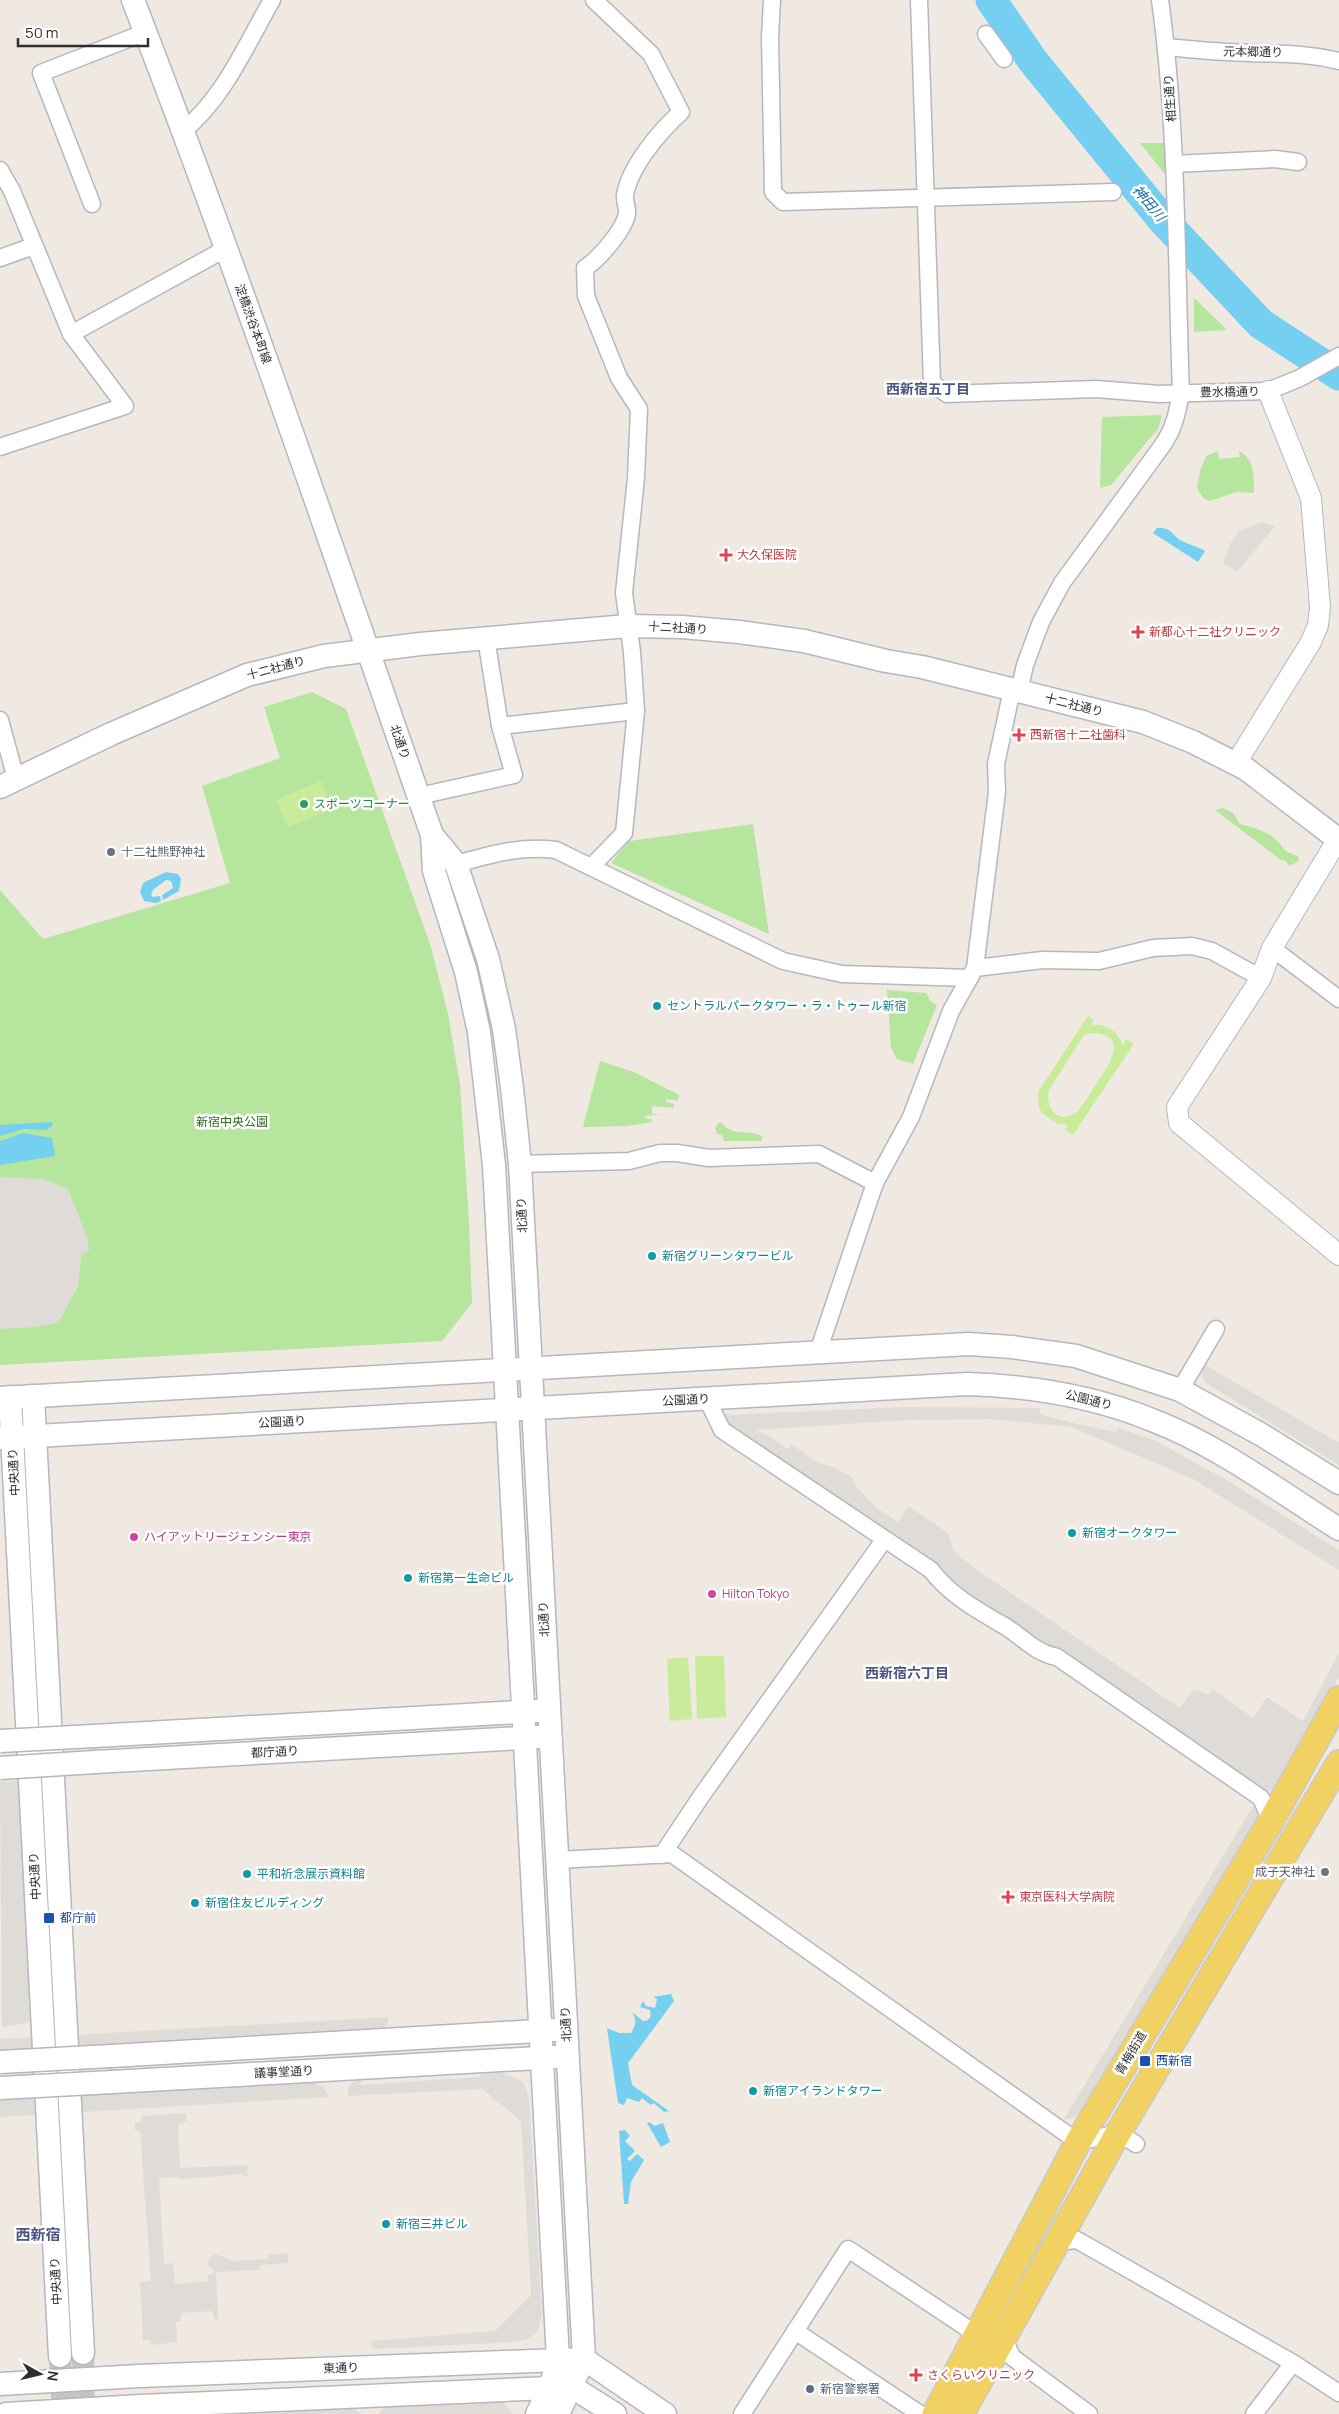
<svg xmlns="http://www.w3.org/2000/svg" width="1339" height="2414" font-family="Manrope,'Noto Sans JP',sans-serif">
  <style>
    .green { fill: #b6e59e }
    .pitch { fill: #c9ec9a; fill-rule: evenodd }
    .plaza { fill: #dfdcd8 }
    .water { fill: #75cff0 }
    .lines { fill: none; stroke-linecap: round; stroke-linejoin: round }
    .river { stroke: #75cff0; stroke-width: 31 }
    .secondary-tunnel { stroke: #c8c4bd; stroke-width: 22; stroke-dasharray: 22 11; stroke-linecap: butt }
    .minor-casing { stroke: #b4b7c1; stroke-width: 19 }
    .tertiary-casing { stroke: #b4b7c1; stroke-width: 22 }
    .secondary-casing { stroke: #b4b7c1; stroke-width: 25 }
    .primary-casing { stroke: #c9c9c9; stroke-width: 28 }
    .minor { stroke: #fff; stroke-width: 16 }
    .tertiary { stroke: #fff; stroke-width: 20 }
    .secondary { stroke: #fff; stroke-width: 22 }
    .primary { stroke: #f2d163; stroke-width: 25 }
    .secondary-bridge-casing { stroke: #b4b7c1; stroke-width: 25; stroke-linecap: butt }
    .secondary-bridge { stroke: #fff; stroke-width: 22 }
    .health-dot { fill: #e0444e; stroke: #fff; stroke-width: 2 }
    .leisure-dot { fill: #2e9e5b; stroke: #fff; stroke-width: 2 }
    .worship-dot { fill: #6b7280; stroke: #fff; stroke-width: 2 }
    .culture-dot { fill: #0f9aa8; stroke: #fff; stroke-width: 2 }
    .hotel-dot { fill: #d1479c; stroke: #fff; stroke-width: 2 }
    .transit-dot { fill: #1a4fb4; stroke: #fff; stroke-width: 2 }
    .service-dot { fill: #5c6f8a; stroke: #fff; stroke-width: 2 }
    .labels { text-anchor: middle; stroke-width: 5; stroke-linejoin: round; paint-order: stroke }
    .street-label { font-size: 12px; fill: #2e2e2e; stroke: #fff }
    .health-label { font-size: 12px; fill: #be3a42; stroke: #fff; text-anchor: start }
    .leisure-label { font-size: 12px; fill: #27864d; stroke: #fff; text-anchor: start }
    .worship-label { font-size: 12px; fill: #5b616d; stroke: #fff; text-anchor: start }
    .culture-label { font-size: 12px; fill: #0d838f; stroke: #fff; text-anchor: start }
    .park-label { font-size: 12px; fill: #2c6e1b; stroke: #fff }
    .hotel-label { font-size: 12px; fill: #b23c85; stroke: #fff; text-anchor: start }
    .transit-label { font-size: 12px; fill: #164399; stroke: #fff; text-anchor: start }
    .service-label { font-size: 12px; fill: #4e5e75; stroke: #fff; text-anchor: start }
    .water-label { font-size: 14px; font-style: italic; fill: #0d6fa3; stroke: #fff }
    .neighbourhood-label { font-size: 14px; font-weight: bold; fill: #4d5680; stroke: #fff }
    .quarter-label { font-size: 15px; font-weight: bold; fill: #4d5680; stroke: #fff }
  </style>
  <rect width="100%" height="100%" fill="#efe9e1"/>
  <g class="green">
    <path d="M 1140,143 L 1167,143 L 1169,179 Z"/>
    <path d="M 1194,298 L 1227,330 L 1194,332 Z"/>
    <path d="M 1162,415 L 1158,429 L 1150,438 L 1111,485 L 1100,488 L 1102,417 Z"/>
    <path d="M 1218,451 L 1219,459 L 1240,457 L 1239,451 C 1255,459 1254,478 1254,493 L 1236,492 L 1210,501 L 1204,499 L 1197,488 L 1200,471 L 1206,456 Z"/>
    <path d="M 312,692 L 346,709 L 431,947 L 448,1014 L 460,1084 L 469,1222 L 472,1303 L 442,1341 L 0,1365 L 0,890 L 43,939 L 230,883 L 202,786 L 280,758 L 264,707 Z"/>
    <path d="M 1223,808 L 1233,813 L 1240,824 C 1251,827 1263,830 1273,837 C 1285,846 1279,850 1298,856 L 1299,861 L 1289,866 L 1286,861 L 1281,860 L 1215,810 Z"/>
    <path d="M 753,824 L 769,934 L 611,863 L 629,841 Z"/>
    <path d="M 887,990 L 926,993 L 930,1001 L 937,1005 L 913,1064 L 897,1059 L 891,1048 Z"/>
    <path d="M 600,1061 L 634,1072 L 679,1095 L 678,1101 L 666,1099 L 666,1102 L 674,1104 L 674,1108 L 652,1106 L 652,1114 L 662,1114 L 645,1116 L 645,1118 L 651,1119 L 652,1122 L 626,1126 L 583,1127 Z"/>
    <path d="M 720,1122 C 738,1139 745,1128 762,1136 L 762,1141 L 724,1141 L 722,1135 L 717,1134 L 715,1127 Z"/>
  </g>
  <g class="pitch">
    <path d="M 321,781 L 332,809 L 288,827 L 276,800 Z"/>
    <path d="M 1088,1016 L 1094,1020 L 1091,1025 C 1107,1023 1117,1031 1123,1045 L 1126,1039 L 1134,1044 L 1073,1135 L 1065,1130 L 1068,1125 L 1058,1124 L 1042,1113 L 1039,1108 L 1038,1092 ZM 1090,1033 C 1133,1034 1107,1068 1095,1086 C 1089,1094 1083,1108 1074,1114 C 1056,1124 1045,1106 1049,1090 L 1084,1035 Z"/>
    <path d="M 695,1656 L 724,1656 L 726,1717 L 697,1719 Z"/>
    <path d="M 688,1657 L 692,1719 L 670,1721 L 667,1659 Z"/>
  </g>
  <g class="plaza">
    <path d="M 1262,522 L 1275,526 L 1237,572 L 1223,563 L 1230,544 L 1239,531 Z"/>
    <path d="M 0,1177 L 43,1179 L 68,1189 L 88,1240 L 89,1251 L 82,1254 L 78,1287 L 58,1323 L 35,1327 L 0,1329 Z"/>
    <path d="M 1200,1362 L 1339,1443 L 1339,1465 L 1206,1383 L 1200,1373 Z"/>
    <path d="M 907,1407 L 1040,1408 L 1039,1414 L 1073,1423 L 1116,1432 L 1118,1428 L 1154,1440 L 1228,1481 L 1339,1550 L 1339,1570 L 1193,1479 L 1071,1427 L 991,1419 L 909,1420 L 756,1430 L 766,1434 L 788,1449 L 791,1444 L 817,1462 L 833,1467 L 853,1478 L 856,1486 L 875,1507 L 898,1522 L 908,1506 L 948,1533 L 953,1550 L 977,1570 L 1180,1708 L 1194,1689 L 1209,1695 L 1212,1689 L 1253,1718 L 1267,1697 L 1303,1721 L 1339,1653 L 1339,1677 L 1274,1789 L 1269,1792 L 1255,1787 L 1058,1651 L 989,1608 L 924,1558 L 727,1424 L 725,1415 Z"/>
    <path d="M 22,1780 L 34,2022 L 2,2027 L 0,1782 Z"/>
    <path d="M 1255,1803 L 1261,1809 L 1259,1818 L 1085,2110 L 1069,2119 L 1064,2119 Z"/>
    <path d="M 389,2017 L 387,2024 L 380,2031 L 0,2054 L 0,2039 Z"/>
    <path d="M 495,2069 L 523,2082 L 529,2097 L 542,2313 L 538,2330 L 528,2339 L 513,2342 L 374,2349 L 370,2341 L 495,2331 L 531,2295 L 521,2121 L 482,2089 L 348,2096 L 348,2088 L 356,2080 L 361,2080 L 361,2085 L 480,2077 L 482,2071 Z"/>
    <path d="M 313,2082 L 323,2087 L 329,2097 L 0,2117 L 0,2100 Z"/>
    <path d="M 186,2113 L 186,2121 L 178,2125 L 180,2168 L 247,2165 L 248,2176 L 243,2176 L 242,2174 L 185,2179 L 179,2179 L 178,2177 L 159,2178 L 164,2264 L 173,2263 L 175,2284 L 208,2281 L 208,2274 L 213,2274 L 214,2270 L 208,2265 L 208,2261 L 214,2254 L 230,2259 L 231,2261 L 268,2259 L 268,2255 L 288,2253 L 288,2263 L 260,2265 L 259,2270 L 216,2272 L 218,2319 L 214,2319 L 213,2311 L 181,2313 L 181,2321 L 176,2321 L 177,2342 L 151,2345 L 151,2340 L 143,2340 L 140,2282 L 151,2281 L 140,2132 L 135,2130 L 135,2123 L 142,2122 L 141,2116 Z"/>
    <path d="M 492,2398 L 504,2403 L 513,2414 L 379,2414 L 386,2406 Z"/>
    <path d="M 354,2408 L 361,2414 L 252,2414 Z"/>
  </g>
  <g class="water">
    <path d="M 1157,528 C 1173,527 1171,535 1182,541 C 1189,545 1197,546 1205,551 L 1198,562 L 1153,533 Z"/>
    <path d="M 166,872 L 178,874 L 181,879 L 179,891 L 163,900 L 162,895 L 173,888 L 171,881 L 166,880 L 153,890 L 151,895 L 153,897 L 160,896 L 161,901 L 156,903 L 144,901 L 140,892 L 143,883 Z"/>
    <path d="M 52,1122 L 52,1126 L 47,1130 L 24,1129 L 0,1136 L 0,1125 Z"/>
    <path d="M 23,1133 L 52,1138 L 55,1156 L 0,1165 L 0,1141 Z"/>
    <path d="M 671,1994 L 674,2001 L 628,2063 L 632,2085 L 669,2111 L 664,2112 L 654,2103 L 651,2105 L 642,2098 L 639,2102 L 627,2098 L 624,2105 L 618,2103 L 607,2028 L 619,2033 L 631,2033 C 636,2025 637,2020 632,2012 L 643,2021 L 648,2020 L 651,2016 L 650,2010 L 640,2007 L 643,2001 L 646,2006 L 655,2008 L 657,1999 L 653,1997 Z"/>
    <path d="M 649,2122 L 655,2126 L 663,2123 L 670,2142 L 661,2147 L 647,2123 Z"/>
    <path d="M 625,2130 L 630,2136 L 625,2141 L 635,2151 L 627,2159 L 630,2161 L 637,2154 L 644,2160 L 631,2182 L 628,2204 L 624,2204 L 619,2131 Z"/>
  </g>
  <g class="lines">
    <path class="river" d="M 991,0 L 1033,61 L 1162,219 L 1261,324 L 1339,375"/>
    <g class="secondary-tunnel">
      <path d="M 83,2353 L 84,2414"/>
      <path d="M 60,2356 L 63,2414"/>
    </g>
    <defs>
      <g id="minor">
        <path d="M 772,0 L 770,38 L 773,192 L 783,202 L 1113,192"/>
        <path d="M 919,0 L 932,383 L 947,394 L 1096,389 L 1159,394 L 1268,391 L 1300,378 L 1339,356"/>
        <path d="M 986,34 L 1004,59"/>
        <path d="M 1166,47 C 1187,49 1207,51 1228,52 C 1269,55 1298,51 1339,61"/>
        <path d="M 183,131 C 224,98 246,45 272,0"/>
        <path d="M 1174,164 L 1275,159 L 1298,162"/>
        <path d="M 0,170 L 12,191 L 71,334 L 125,406 L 0,447"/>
        <path d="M 92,204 L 41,73 L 146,32"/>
        <path d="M 0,258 L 28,248 L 36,249"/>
        <path d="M 71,334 L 227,248"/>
        <path d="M 1019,691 L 1025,665 L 1041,622 L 1062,583 L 1162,446 C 1174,429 1177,414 1181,393 C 1176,262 1178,130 1160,0"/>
        <path d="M 0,720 L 16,779"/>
        <path d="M 500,726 L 636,711"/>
        <path d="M 419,796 L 514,775 L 500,726 L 486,638"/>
        <path d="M 456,864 C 489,855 521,845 556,850 L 783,961 L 842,974 L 970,978"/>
        <path d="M 591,867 L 624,833 L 636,711 L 632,652 L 624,593 L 636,478 L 639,409 L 619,378 L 586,296 L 585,268 C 599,259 624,230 627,214 C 628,208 624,201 625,195 C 630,166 660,131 681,112 L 651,54 L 594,0"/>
        <path d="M 1272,948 L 1339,999"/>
        <path d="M 975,968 L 1043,960 L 1099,961 L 1153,948 L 1192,946 L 1212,951 L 1261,978"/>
        <path d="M 520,1164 L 629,1161 L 660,1153 L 677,1153 L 709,1158 L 819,1154 L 875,1183 L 818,1352"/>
        <path d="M 875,1183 L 911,1117 L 951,1011 L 975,968 L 997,792 L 996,764 L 1012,690"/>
        <path d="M 1180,1390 L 1216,1329"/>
        <path d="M 707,1399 L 722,1430 L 931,1570 C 949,1594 975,1609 1001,1624 C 1020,1634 1034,1653 1057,1657 L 1261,1798 L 1271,1821"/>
        <path d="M 662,1855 L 702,1795 L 884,1540"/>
        <path d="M 557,1860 L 672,1854 L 1078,2142 L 1118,2133 L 1136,2144"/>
        <path d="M 1056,2242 L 1077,2240 L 1293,2363 L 1339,2393"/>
        <path d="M 795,2331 L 920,2414"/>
        <path d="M 1003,2336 L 1012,2357 L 1089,2414"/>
        <path d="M 742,2414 L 848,2249 L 976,2334"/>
        <path d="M 1254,2414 L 1293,2363"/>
      </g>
      <g id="tertiary">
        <path d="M 1236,763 L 1311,642 L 1318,625 L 1320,607 L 1311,498 L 1268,391"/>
        <path d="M 1338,839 L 1272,948 L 1261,978 L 1177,1107 L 1179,1123 L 1339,1255"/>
      </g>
      <g id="secondary">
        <path d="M 133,0 C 240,276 335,556 432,835 L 434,871 L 466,972 L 479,1032 L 494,1165 L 558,2359 L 550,2388 L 537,2414"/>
        <path d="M 0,787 L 111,734 L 247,675 L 324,656 L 420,644 L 627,626 L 682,627 L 739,632 L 804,641 L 886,661 L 922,667 L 1143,722 L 1193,742 L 1246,769 L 1339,840"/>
        <path d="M 432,835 L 456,864 L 488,959 L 504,1029 L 512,1088 L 520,1164 L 584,2359 L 558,2414"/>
        <path d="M 33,1396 L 83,2353"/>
        <path d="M 10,1397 L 60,2356"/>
        <path d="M 0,1398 L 969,1344 L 1012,1347 L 1076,1356 L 1180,1390 L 1262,1435 L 1339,1483"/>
        <path d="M 0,1438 L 967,1384 C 1031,1386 1093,1396 1152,1420 C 1218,1445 1280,1492 1339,1529"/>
        <path d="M 94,1736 L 537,1711"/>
        <path d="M 95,1762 L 539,1737"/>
        <path d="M 111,2056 L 554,2030"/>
        <path d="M 112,2082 L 556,2057"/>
        <path d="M 0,2384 L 139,2376 L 584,2359 L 665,2414"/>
        <path d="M 6,2414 L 140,2406 L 572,2387 L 615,2414"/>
      </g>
      <g id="primary">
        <path d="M 935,2414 L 1078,2142 L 1271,1821 L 1339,1699"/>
        <path d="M 961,2414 L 1118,2133 L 1339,1763"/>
      </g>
    </defs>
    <use href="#minor" class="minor-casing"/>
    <use href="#tertiary" class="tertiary-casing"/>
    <use href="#secondary" class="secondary-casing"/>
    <use href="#primary" class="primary-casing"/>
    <use href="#minor" class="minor"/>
    <use href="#tertiary" class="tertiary"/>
    <use href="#secondary" class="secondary"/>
    <use href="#primary" class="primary"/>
    <defs>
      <g id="secondary-bridge">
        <path d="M 0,1741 L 94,1736"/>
        <path d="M 0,1768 L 95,1762"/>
        <path d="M 0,2062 L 111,2056"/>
        <path d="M 0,2088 L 112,2082"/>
      </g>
    </defs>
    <use href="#secondary-bridge" class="secondary-bridge-casing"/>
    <use href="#secondary-bridge" class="secondary-bridge"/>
  </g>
  <g class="health-dot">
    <path d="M723.5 547.5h5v5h5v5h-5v5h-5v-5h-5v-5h5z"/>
    <path d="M1135.5 624.5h5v5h5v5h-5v5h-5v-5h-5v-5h5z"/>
    <path d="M1016.5 727.5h5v5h5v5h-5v5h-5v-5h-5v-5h5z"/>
    <path d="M1005.5 1889.5h5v5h5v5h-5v5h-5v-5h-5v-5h5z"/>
    <path d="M913.5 2367.5h5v5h5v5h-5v5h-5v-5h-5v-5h5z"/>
  </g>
  <circle class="leisure-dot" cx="304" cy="804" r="5"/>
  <g class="worship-dot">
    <circle cx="111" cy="852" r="5"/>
    <circle cx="1325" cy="1872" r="5"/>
  </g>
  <g class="culture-dot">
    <circle cx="657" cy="1006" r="5"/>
    <circle cx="652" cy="1256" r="5"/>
    <circle cx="1072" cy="1533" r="5"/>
    <circle cx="408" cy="1578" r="5"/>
    <circle cx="247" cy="1874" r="5"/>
    <circle cx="195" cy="1903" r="5"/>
    <circle cx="753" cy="2091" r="5"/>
    <circle cx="386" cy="2224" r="5"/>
  </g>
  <g class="hotel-dot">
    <circle cx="134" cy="1537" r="5"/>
    <circle cx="712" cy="1594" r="5"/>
  </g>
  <g class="transit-dot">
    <rect x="43" y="1912" width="12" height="12" rx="2.5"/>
    <rect x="1139" y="2055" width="12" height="12" rx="2.5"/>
  </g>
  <circle class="service-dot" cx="810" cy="2389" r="5"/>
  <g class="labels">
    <g class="street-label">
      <text transform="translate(1253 52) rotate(1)" y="4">元本郷通り</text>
      <text transform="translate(1170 98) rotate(-94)" y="4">相生通り</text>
      <text transform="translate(253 324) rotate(70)" y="4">淀橋渋谷本町線</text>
      <text transform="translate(1230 392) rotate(-1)" y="4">豊水橋通り</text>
      <text transform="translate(678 628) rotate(3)" y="4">十二社通り</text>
      <text transform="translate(276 668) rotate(-15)" y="4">十二社通り</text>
      <text transform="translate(1074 705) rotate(14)" y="4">十二社通り</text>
      <text transform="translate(400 742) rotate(71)" y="4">北通り</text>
      <text transform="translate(522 1215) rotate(-93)" y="4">北通り</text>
      <text transform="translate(686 1400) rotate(-3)" y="4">公園通り</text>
      <text transform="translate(1089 1400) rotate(14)" y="4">公園通り</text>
      <text transform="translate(282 1422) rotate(-3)" y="4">公園通り</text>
      <text transform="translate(14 1472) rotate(-93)" y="4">中央通り</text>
      <text transform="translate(544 1619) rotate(-93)" y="4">北通り</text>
      <text transform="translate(275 1752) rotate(-3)" y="4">都庁通り</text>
      <text transform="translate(35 1876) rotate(-93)" y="4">中央通り</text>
      <text transform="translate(566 2024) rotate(-93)" y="4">北通り</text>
      <text transform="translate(1131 2053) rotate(-59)" y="4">青梅街道</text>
      <text transform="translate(284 2072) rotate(-3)" y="4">議事堂通り</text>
      <text transform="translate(56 2281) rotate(-93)" y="4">中央通り</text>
      <text transform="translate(341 2368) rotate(-2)" y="4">東通り</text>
    </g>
    <g class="health-label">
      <text x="737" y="559">大久保医院</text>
      <text x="1149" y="636">新都心十二社クリニック</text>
      <text x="1030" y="739">西新宿十二社歯科</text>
      <text x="1019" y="1901">東京医科大学病院</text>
      <text x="927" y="2379">さくらいクリニック</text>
    </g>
    <g class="leisure-label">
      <text x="314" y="808">スポーツコーナー</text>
    </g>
    <g class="worship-label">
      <text x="121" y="856">十二社熊野神社</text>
      <text x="1315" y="1876" text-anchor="end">成子天神社</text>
    </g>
    <g class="culture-label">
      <text x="667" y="1010">セントラルパークタワー・ラ・トゥール新宿</text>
      <text x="662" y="1260">新宿グリーンタワービル</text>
      <text x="1082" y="1537">新宿オークタワー</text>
      <text x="418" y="1582">新宿第一生命ビル</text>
      <text x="257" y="1878">平和祈念展示資料館</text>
      <text x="205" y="1907">新宿住友ビルディング</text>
      <text x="763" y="2095">新宿アイランドタワー</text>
      <text x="396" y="2228">新宿三井ビル</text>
    </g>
    <g class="park-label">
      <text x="232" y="1126">新宿中央公園</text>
    </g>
    <g class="hotel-label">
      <text x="144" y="1541">ハイアットリージェンシー東京</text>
      <text x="722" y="1598">Hilton Tokyo</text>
    </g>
    <g class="transit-label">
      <text x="60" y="1922">都庁前</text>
      <text x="1156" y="2065">西新宿</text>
    </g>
    <g class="service-label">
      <text x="820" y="2393">新宿警察署</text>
    </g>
    <g class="water-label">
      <text transform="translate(1149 203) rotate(50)" y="5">神田川</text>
    </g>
    <g class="neighbourhood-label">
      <text x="928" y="394">西新宿五丁目</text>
      <text x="907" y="1678">西新宿六丁目</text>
    </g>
    <g class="quarter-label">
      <text x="38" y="2240">西新宿</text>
    </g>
  </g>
  <g transform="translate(40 2374) rotate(98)" stroke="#ffffff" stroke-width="4" paint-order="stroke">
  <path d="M0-4L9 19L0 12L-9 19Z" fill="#2e2e2e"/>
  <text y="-8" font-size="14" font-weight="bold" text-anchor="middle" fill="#2e2e2e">N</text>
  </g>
  <path d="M18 38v8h130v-8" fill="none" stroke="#2e2e2e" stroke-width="2.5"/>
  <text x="25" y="38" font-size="15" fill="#2e2e2e" stroke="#ffffff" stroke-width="4" paint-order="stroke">50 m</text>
</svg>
